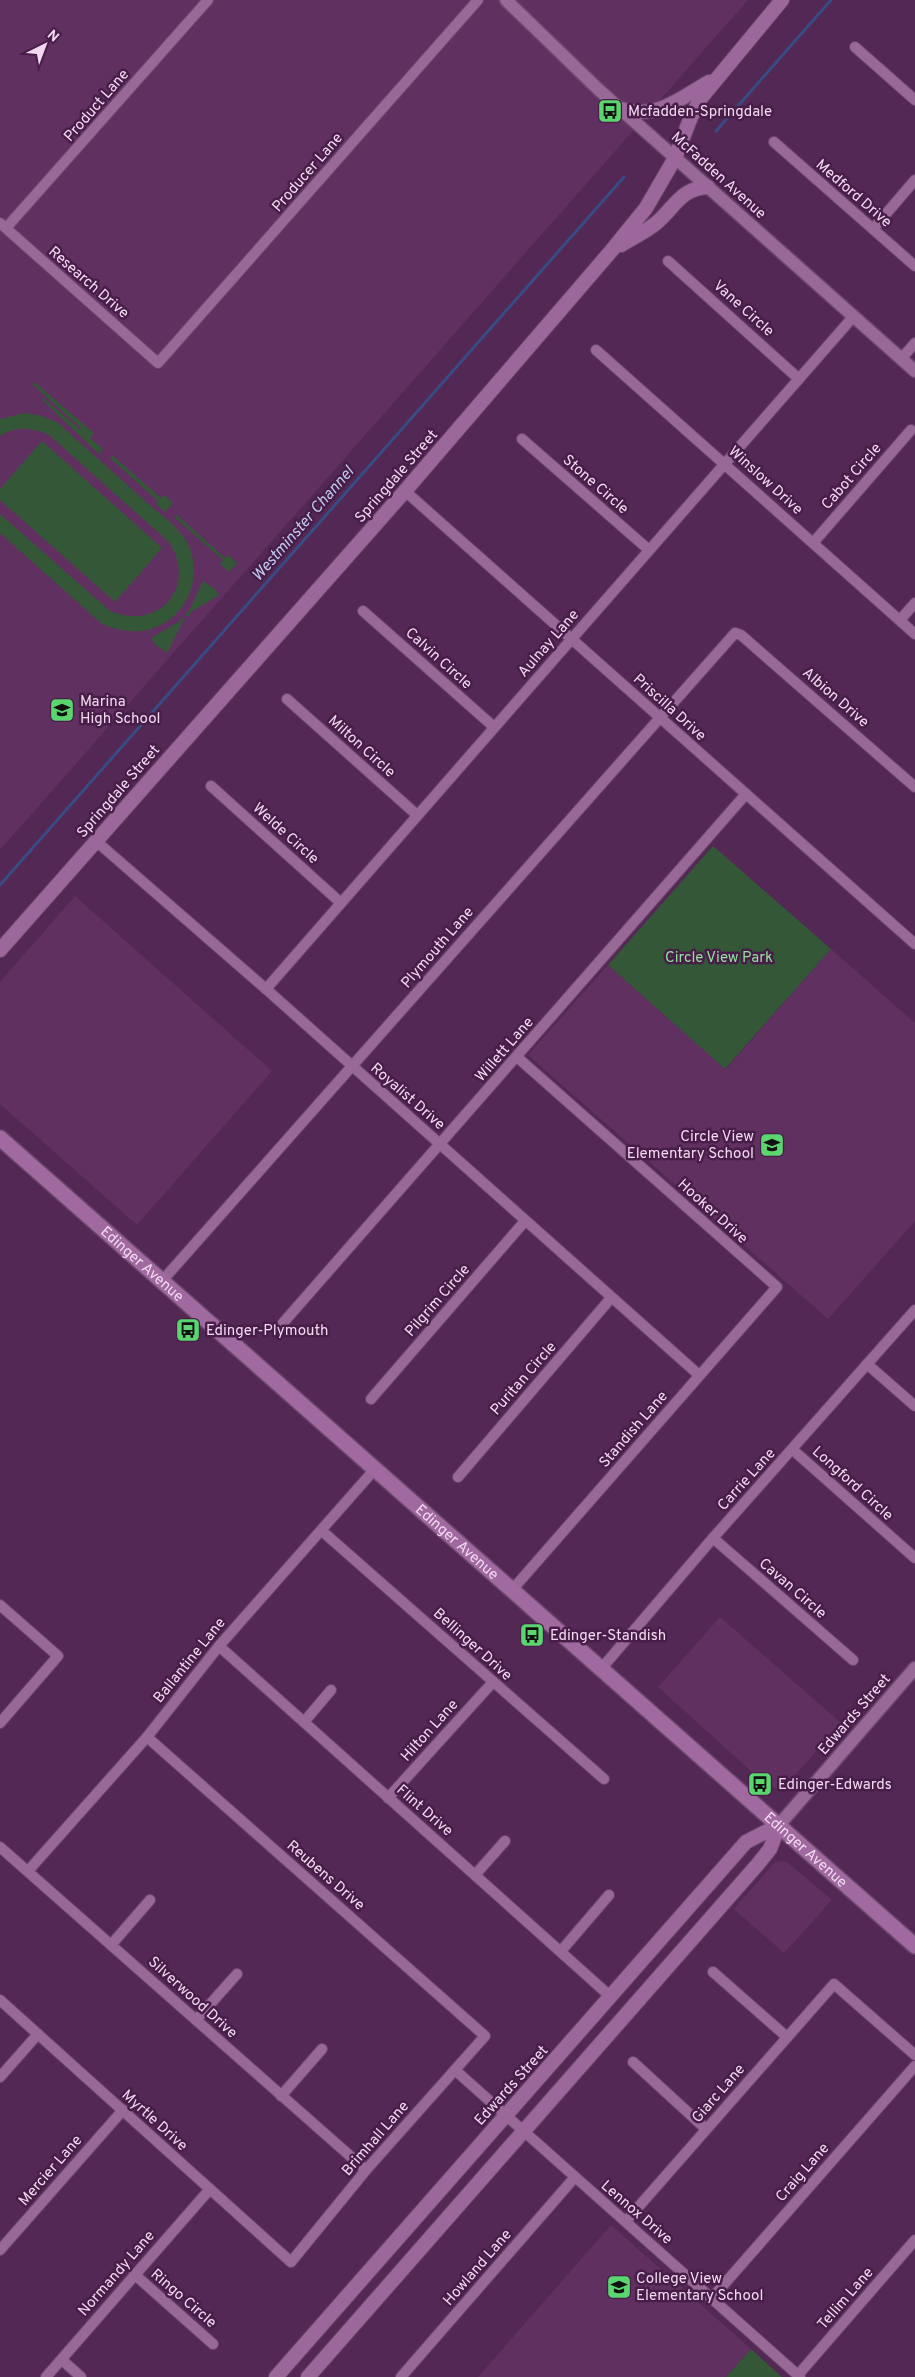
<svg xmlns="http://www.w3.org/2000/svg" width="915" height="2377" font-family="Overpass,sans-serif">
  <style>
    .built { fill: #603061 }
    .green { fill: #345738 }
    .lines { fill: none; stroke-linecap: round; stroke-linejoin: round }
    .stream { stroke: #374c84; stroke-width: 3 }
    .minor-casing { stroke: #6c476d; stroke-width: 12 }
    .tertiary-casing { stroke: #6c476d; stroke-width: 15 }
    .secondary-casing { stroke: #6c476d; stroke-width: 16 }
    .primary-casing { stroke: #6c476d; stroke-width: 18 }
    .minor { stroke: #986897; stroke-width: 10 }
    .tertiary { stroke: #986897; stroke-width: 12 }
    .secondary { stroke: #9c689b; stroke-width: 14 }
    .primary { stroke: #a0699f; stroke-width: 15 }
    .labels { text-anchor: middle; stroke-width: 5; stroke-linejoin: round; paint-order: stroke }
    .street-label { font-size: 15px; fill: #f3d8f2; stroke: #481e49 }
    .poi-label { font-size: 15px; fill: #f3d8f2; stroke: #481e49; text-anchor: start }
    .park-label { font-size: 15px; fill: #91e19a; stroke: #481e49 }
    .water-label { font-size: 16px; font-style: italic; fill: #bdccef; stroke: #481e49 }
  </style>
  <rect width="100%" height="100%" fill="#532854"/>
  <g class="built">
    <path d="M 0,0 L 748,0 L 0,850 Z"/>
    <path d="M 75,896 L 272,1071 L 137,1225 L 0,1104 L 0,982 Z"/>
    <path d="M 831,949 L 915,1023 L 915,1221 L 828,1319 L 528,1055 L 608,965 L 726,1069 Z"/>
    <path d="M 720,1617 L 841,1723 L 784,1788 L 775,1788 L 752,1772 L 658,1687 Z"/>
    <path d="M 781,1861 L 787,1862 L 832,1900 L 784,1953 L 734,1909 L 774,1863 Z"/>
    <path d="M 611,2225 L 751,2349 L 726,2377 L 478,2377 Z"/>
  </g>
  <g class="green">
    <path d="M 34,382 L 94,433 L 90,438 L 80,430 L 81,428 L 32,384 Z"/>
    <path d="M 43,398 L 103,449 L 99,454 L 42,400 Z"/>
    <path d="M 25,413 L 38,415 L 57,422 C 86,448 116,475 145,501 C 159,514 179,526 188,544 C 200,570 193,602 170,619 C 149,635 126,634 102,624 L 0,533 L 0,514 L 110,611 C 159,632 198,586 169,542 L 49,435 C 33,427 15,426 0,436 L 0,419 Z"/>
    <path d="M 42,441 L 162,548 L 115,602 L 0,500 L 0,489 Z"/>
    <path d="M 112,455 L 161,498 L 164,495 L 173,503 L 165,512 L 156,504 L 158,501 L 110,458 Z"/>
    <path d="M 177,515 L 225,558 L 228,555 L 237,563 L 229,572 L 220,564 L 223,560 L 174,517 Z"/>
    <path d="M 203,581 L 215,589 L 219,595 L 191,612 L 188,617 L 185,614 L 189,611 Z"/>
    <path d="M 182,617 L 185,620 L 182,623 L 167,653 L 155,644 L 151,638 L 180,621 Z"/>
    <path d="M 713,846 L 831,949 L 725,1069 L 608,965 Z"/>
    <path d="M 751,2349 L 782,2377 L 726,2377 Z"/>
  </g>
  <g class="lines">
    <g class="stream">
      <path d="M 716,131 L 831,0"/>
      <path d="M 0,885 L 624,177"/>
    </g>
    <defs>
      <g id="minor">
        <path d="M 855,47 L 915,100"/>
        <path d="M 774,142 L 915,266"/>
        <path d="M 0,223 L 158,363 L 478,0"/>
        <path d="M 6,228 L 208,0"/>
        <path d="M 873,229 L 915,180"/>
        <path d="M 668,261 L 799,379"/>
        <path d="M 596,350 L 915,634"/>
        <path d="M 901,359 L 915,343"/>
        <path d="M 522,439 L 649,550"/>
        <path d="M 405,491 L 915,944"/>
        <path d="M 813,543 L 911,430"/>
        <path d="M 363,611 L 494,727"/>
        <path d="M 900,620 L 915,603"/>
        <path d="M 287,699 L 417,815"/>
        <path d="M 211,786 L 341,903"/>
        <path d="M 96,841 L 266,989 L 699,1375"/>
        <path d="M 266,989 L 853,317"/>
        <path d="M 162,1281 L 735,633 L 741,635 L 915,787"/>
        <path d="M 283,1323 L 746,794"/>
        <path d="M 867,1364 L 915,1406"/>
        <path d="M 371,1399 L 525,1221"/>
        <path d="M 793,1450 L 915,1558"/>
        <path d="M 458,1477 L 611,1298"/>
        <path d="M 322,1531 L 604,1779"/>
        <path d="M 713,1538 L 853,1660"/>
        <path d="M 512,1590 L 777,1287 L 517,1057"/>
        <path d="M 0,1605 L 58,1656 L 0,1723"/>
        <path d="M 219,1646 L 611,1997"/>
        <path d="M 601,1669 L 713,1538 L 915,1310"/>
        <path d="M 304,1722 L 331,1690"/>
        <path d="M 388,1798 L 493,1682"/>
        <path d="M 0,1847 L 366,2170"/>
        <path d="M 28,1871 L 147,1737 L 219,1646 L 375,1469"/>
        <path d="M 475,1875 L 505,1841"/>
        <path d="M 111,1945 L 150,1900"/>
        <path d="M 561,1951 L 609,1895"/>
        <path d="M 713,1972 L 787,2037"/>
        <path d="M 0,2000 L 291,2262 L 366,2170 L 485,2036 L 147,1737"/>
        <path d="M 196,2020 L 237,1974"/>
        <path d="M 633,2062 L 706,2129"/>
        <path d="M 455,2070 L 800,2377"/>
        <path d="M 0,2077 L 38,2034"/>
        <path d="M 281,2096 L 322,2049"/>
        <path d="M 626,2221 L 834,1984 L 915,2055"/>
        <path d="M 0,2250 L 123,2110"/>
        <path d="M 134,2274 L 213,2344"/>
        <path d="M 712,2298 L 915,2066"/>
        <path d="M 62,2360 L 81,2377"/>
        <path d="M 798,2375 L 915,2240"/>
        <path d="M 46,2377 L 210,2189"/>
        <path d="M 401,2377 L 575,2177"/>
      </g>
      <g id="tertiary">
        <path d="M 506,0 L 599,90 L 915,371"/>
        <path d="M 779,1825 L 915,1668"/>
      </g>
      <g id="secondary">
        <path d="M 621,109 C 657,120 679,99 709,82"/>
        <path d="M 621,245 C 632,238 645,232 655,224 C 674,209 680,188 708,187"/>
        <path d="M 0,950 L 405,491 L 612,250 L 646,208 L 675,158 L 691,117 L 701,98 L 782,0"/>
        <path d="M 276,2377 L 746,1842 L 779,1825"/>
        <path d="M 308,2377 L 758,1864 L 770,1849 L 779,1825"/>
      </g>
      <g id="primary">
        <path id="s1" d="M 0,1138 L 915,1946"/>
      </g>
    </defs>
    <use href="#minor" class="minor-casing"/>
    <use href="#tertiary" class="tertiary-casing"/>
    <use href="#secondary" class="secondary-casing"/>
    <use href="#primary" class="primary-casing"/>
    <use href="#minor" class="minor"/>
    <use href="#tertiary" class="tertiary"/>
    <use href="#secondary" class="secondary"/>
    <use href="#primary" class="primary"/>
  </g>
  <defs>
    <symbol id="bus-square" viewBox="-11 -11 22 22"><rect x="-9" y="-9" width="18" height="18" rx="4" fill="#5ad56f" stroke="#481e49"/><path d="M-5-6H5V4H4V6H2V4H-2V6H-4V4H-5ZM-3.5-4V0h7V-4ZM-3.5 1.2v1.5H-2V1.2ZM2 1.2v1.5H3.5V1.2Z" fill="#111"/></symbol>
    <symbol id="school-square" viewBox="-11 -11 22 22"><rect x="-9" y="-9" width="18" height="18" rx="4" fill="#5ad56f" stroke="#481e49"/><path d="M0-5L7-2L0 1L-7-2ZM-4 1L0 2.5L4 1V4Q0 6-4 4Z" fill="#111"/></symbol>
  </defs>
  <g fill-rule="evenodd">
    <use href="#bus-square" x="596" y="97" width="28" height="28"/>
    <use href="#school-square" x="48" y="696" width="28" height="28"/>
    <use href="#school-square" x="758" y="1131" width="28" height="28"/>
    <use href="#bus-square" x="174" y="1316" width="28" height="28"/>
    <use href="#bus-square" x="518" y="1621" width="28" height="28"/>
    <use href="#bus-square" x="746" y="1770" width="28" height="28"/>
    <use href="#school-square" x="605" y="2273" width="28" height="28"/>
  </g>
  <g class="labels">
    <g class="street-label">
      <text transform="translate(96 105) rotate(-49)" y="5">Product Lane</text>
      <text transform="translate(307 172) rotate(-49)" y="5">Producer Lane</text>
      <text transform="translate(719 175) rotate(42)" y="5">McFadden Avenue</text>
      <text transform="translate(854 193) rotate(41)" y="5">Medford Drive</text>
      <text transform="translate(89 282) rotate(41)" y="5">Research Drive</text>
      <text transform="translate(744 308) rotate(42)" y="5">Vane Circle</text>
      <text transform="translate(396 476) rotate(-49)" y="5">Springdale Street</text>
      <text transform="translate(851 476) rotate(-49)" y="5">Cabot Circle</text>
      <text transform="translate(766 480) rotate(42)" y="5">Winslow Drive</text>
      <text transform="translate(596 484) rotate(41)" y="5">Stone Circle</text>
      <text transform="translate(548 643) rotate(-49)" y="5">Aulnay Lane</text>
      <text transform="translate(439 658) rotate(42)" y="5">Calvin Circle</text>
      <text transform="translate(836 697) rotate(41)" y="5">Albion Drive</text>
      <text transform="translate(670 707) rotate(42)" y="5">Priscilla Drive</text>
      <text transform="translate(362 746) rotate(42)" y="5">Milton Circle</text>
      <text transform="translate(118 791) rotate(-49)" y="5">Springdale Street</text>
      <text transform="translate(286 833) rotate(42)" y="5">Welde Circle</text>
      <text transform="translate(437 947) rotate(-49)" y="5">Plymouth Lane</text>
      <text transform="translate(504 1049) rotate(-49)" y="5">Willett Lane</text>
      <text transform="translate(408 1096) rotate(41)" y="5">Royalist Drive</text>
      <text transform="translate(713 1211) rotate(42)" y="5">Hooker Drive</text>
      <text dy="5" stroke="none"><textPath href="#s1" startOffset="190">Edinger Avenue</textPath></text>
      <text transform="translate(437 1300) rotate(-49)" y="5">Pilgrim Circle</text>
      <text transform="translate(523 1378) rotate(-49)" y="5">Puritan Circle</text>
      <text transform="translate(633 1429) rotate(-49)" y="5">Standish Lane</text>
      <text transform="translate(746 1479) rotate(-48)" y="5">Carrie Lane</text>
      <text transform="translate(853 1483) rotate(42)" y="5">Longford Circle</text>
      <text dy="5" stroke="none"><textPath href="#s1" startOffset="610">Edinger Avenue</textPath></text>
      <text transform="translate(793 1588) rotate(41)" y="5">Cavan Circle</text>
      <text transform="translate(473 1644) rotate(42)" y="5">Bellinger Drive</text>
      <text transform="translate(189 1660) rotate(-51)" y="5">Ballantine Lane</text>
      <text transform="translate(854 1714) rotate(-49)" y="5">Edwards Street</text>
      <text transform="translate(429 1730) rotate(-48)" y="5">Hilton Lane</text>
      <text transform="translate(425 1810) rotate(41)" y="5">Flint Drive</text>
      <text dy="5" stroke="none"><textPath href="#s1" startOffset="1075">Edinger Avenue</textPath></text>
      <text transform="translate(326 1875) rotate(41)" y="5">Reubens Drive</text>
      <text transform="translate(193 1997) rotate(42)" y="5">Silverwood Drive</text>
      <text transform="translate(511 2085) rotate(-48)" y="5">Edwards Street</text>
      <text transform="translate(718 2093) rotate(-49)" y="5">Giarc Lane</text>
      <text transform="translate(155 2120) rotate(42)" y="5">Myrtle Drive</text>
      <text transform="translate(375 2138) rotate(-49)" y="5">Brimhall Lane</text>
      <text transform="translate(50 2170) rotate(-49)" y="5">Mercier Lane</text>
      <text transform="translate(802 2172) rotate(-49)" y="5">Craig Lane</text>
      <text transform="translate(637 2212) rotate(41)" y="5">Lennox Drive</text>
      <text transform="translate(477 2267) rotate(-49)" y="5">Howland Lane</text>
      <text transform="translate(116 2273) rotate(-49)" y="5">Normandy Lane</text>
      <text transform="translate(184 2298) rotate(41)" y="5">Ringo Circle</text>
      <text transform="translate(845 2298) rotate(-49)" y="5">Tellim Lane</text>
    </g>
    <g class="poi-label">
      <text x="628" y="116">Mcfadden-Springdale</text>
      <text x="80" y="706">Marina<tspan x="80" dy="17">High School</tspan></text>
      <text x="754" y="1141" text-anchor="end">Circle View<tspan x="754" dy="17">Elementary School</tspan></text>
      <text x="206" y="1335">Edinger-Plymouth</text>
      <text x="550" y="1640">Edinger-Standish</text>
      <text x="778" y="1789">Edinger-Edwards</text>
      <text x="636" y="2283">College View<tspan x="636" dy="17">Elementary School</tspan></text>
    </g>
    <g class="park-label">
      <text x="719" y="962">Circle View Park</text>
    </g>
    <g class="water-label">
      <text transform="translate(302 523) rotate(-49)" y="6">Westminster Channel</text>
    </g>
  </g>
  <g transform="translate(45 45) rotate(42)" stroke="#481e49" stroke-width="4" paint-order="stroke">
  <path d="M0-4L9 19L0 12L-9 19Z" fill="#f3d8f2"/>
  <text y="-8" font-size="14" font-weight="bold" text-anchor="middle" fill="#f3d8f2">N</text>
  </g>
</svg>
